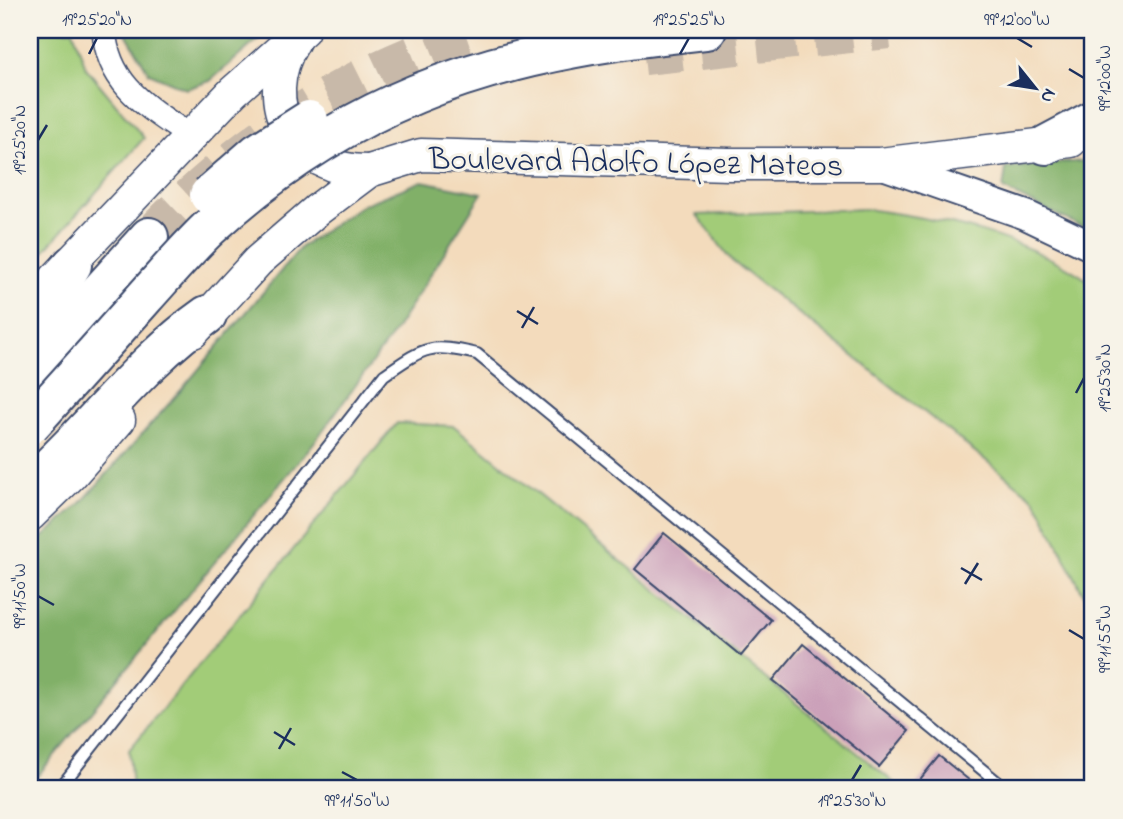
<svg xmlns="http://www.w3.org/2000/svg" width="1123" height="819" font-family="'Indie Flower',sans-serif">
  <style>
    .green { fill: #a2cc78; stroke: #5e7e6b; stroke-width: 2 }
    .forest { fill: #81b068; stroke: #4e7063; stroke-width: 2 }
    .building { fill: #cba0b9 }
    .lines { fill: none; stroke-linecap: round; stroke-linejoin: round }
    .motorway-tunnel { stroke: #c8b9a9; stroke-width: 38; stroke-dasharray: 38 19; stroke-linecap: butt }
    .service-casing { stroke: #3b496c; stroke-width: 14 }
    .minor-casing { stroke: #3b496c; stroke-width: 26 }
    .tertiary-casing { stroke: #3b496c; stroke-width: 32 }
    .secondary-casing { stroke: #3b496c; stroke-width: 35 }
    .motorway-casing { stroke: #3b496c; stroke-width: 42 }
    .service { stroke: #fff; stroke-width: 10 }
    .minor { stroke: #fff; stroke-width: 23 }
    .tertiary { stroke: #fff; stroke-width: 28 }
    .secondary { stroke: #fff; stroke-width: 32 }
    .motorway { stroke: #fff; stroke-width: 38 }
    .motorway-bridge-casing { stroke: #3b496c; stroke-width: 42; stroke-linecap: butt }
    .motorway-bridge { stroke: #fff; stroke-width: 38 }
    .ticks { fill: none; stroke: #1b2f5e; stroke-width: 2.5 }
    .labels { text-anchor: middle; stroke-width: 6; stroke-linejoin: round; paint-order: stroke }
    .street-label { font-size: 32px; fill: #1b2f5e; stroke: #f7f3e8 }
    .neatline { fill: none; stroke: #1b2f5e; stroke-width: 2.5 }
    .ticks-label { font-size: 18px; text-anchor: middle; fill: #1b2f5e }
  </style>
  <rect width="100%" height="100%" fill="#f7f3e8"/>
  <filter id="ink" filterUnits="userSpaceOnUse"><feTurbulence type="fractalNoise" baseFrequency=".0143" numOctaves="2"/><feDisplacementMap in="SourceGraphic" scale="14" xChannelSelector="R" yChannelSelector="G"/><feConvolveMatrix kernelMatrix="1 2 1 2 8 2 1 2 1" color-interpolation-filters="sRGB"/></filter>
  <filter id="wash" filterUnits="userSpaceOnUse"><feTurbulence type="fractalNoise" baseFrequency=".00686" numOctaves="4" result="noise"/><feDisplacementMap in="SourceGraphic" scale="28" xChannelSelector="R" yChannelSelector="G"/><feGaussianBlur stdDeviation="1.57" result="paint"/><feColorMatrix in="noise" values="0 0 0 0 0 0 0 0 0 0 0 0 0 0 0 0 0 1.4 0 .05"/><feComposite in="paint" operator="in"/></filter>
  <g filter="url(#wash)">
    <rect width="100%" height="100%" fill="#f3dbbc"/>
    <g class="green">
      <path d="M 30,30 L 73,30 L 86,68 L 144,138 L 30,267 Z"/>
      <path d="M 865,209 C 943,219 1028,237 1093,284 L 1093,613 L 1035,499 L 732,261 L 697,215 Z"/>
      <path d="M 397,423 L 454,426 L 902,789 L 132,789 L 129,750 Z"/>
    </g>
    <g class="forest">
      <path d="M 124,30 L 269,30 L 210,81 L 186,89 L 149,73 Z"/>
      <path d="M 1093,160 L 1093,232 L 1003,189 L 1006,168 Z"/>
      <path d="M 422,181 L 482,193 L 393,334 L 313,444 L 30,785 L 30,549 L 81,503 L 183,388 L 301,247 L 362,205 Z"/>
    </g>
    <g id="blocks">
      <g class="building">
        <path d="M 664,533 L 771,620 L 741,656 L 635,569 Z"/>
        <path d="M 803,644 L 909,731 L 879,767 L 773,680 Z"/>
        <path d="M 939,756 L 980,789 L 912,789 Z"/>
      </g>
    </g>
  </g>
  <g filter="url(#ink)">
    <use href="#blocks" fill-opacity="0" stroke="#3b496c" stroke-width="2"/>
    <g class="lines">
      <g class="motorway-tunnel">
        <path d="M 644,56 L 889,30"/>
        <path d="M 149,237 C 245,136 348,73 479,30"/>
      </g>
      <defs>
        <path id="service" d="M 59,789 L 384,375 C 425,347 428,343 477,354 L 1006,789"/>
        <path id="minor" d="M 104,30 C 108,86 148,107 191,137"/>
        <path id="tertiary" d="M 880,164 L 1026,215 L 1093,247"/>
        <g id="secondary">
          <path d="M 294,41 C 255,105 296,172 369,171"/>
          <path d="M 55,279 L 233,92 L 303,30"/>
          <path d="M 193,332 L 258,261 L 317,210 L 369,171 L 421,155 L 729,164 L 880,164 L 1071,141"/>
          <path d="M 30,515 L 71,475 L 119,420"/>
        </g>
        <g id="motorway">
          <path d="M 655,36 L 707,30"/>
          <path d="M 1046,145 L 1093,120"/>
          <path d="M 30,325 L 55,293 L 72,265"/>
          <path d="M 30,369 L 149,237"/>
          <path d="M 30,485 C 91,431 140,362 207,315"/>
        </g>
      </defs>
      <use href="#service" class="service-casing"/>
      <use href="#minor" class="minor-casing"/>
      <use href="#tertiary" class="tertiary-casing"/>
      <use href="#secondary" class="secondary-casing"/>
      <use href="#motorway" class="motorway-casing"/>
      <use href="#service" class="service"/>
      <use href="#minor" class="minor"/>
      <use href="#tertiary" class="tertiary"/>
      <use href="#secondary" class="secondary"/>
      <use href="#motorway" class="motorway"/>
      <defs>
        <g id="motorway-bridge">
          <path d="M 209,195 L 257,153 L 309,120"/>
          <path d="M 30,425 C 68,383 106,341 144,298 C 165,275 186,250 209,228 C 342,106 478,57 655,36"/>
        </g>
      </defs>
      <use href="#motorway-bridge" class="motorway-bridge-casing"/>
      <use href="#motorway-bridge" class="motorway-bridge"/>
    </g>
  </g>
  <path class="ticks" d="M 1017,38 L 1032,47M 89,54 L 97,38M 680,54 L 689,38M 1069,69 L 1084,78M 38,140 L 47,125M 517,311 L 538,324M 522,328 L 534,307M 1076,393 L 1084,378M 961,568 L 982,580M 965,584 L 978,563M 38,596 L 54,605M 1069,630 L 1084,639M 274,732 L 295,745M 279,749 L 291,728M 342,772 L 357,780M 852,780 L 861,765"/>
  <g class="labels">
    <g class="street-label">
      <text transform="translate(636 161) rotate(1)" y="11">Boulevard Adolfo López Mateos</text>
    </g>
  </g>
  <rect width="1123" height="819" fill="none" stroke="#f7f3e8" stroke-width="77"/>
  <g transform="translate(1035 88) rotate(120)" stroke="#f7f3e8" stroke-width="5" paint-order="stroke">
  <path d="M0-5L12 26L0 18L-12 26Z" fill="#1b2f5e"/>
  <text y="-10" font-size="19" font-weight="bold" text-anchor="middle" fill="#1b2f5e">N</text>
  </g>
  <rect x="38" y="38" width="1046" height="742" class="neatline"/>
  <g class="ticks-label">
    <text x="97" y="25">19°25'20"N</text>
    <text x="689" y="25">19°25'25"N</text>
    <text x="1017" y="25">99°12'00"W</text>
    <text transform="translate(1104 78) rotate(-90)" y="6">99°12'00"W</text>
    <text transform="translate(19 140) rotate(-90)" y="6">19°25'20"N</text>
    <text transform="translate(1104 378) rotate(-90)" y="6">19°25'30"N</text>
    <text transform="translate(19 596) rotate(-90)" y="6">99°11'50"W</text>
    <text transform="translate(1104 639) rotate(-90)" y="6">99°11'55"W</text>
    <text x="357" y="806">99°11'50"W</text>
    <text x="852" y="806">19°25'30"N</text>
  </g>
</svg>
